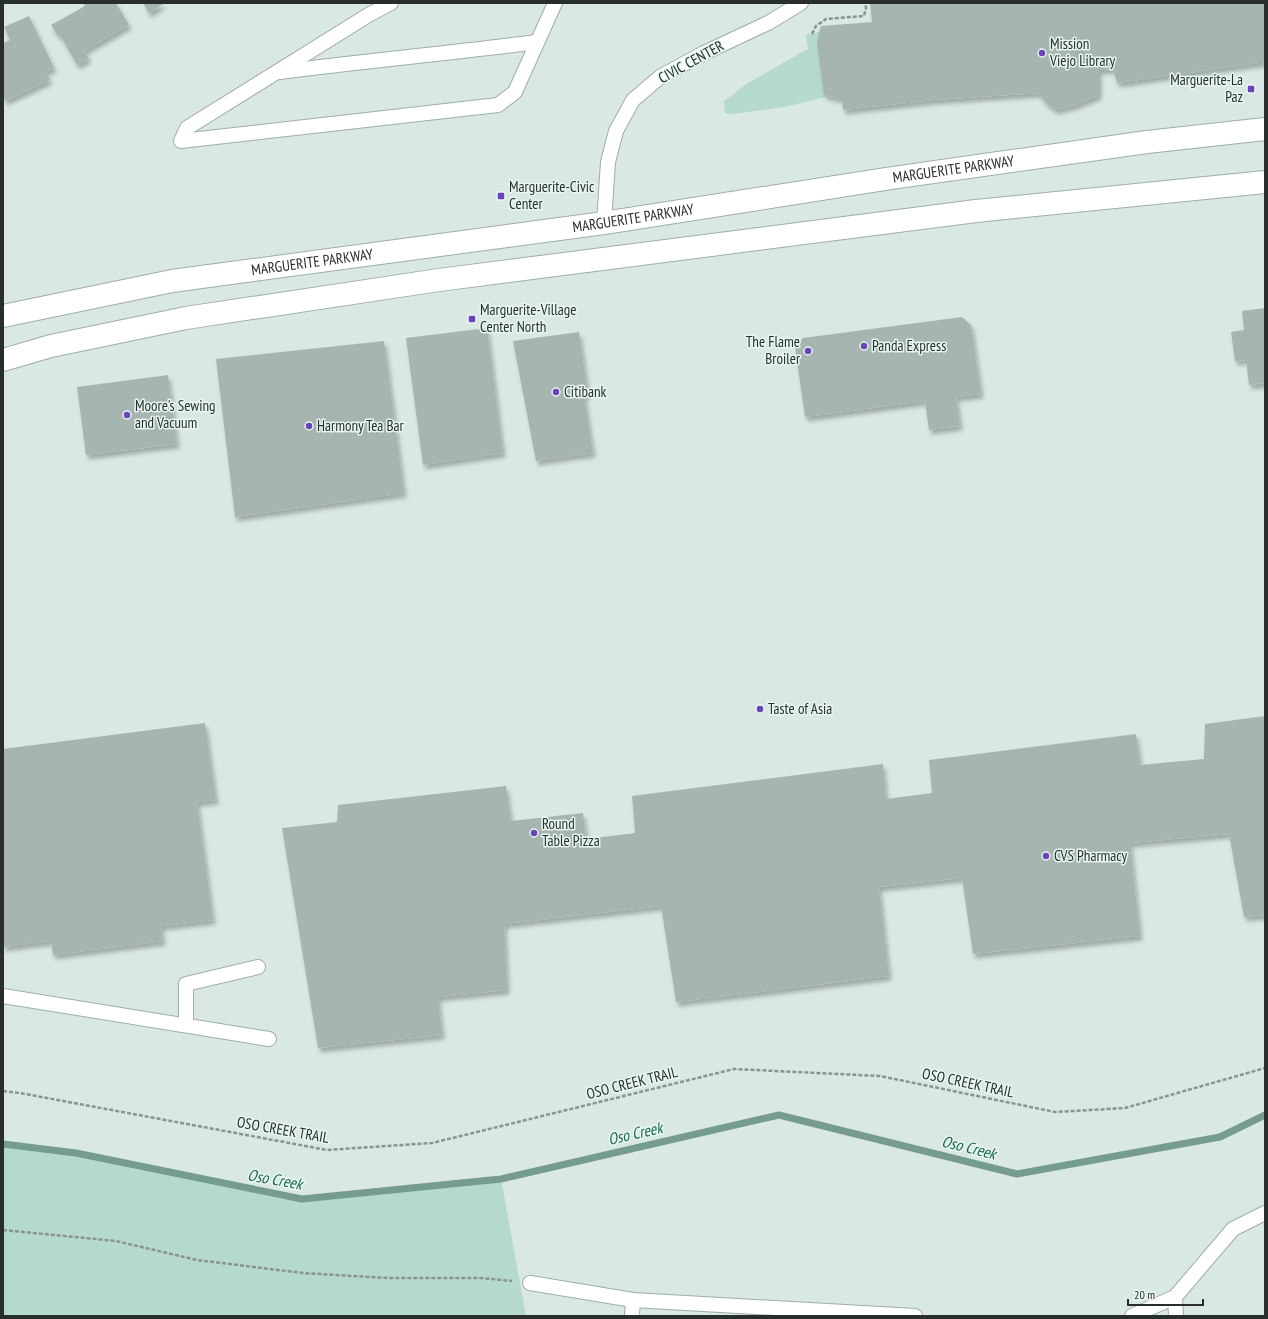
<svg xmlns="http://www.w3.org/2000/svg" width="1268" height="1319" font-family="'PT Sans Narrow',sans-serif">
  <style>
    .green { fill: #b5d9cb }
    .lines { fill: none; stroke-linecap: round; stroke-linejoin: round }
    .stream { stroke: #759c8e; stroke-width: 7 }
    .building { fill: #a7b5b0; filter: url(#shadow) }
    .service-casing { stroke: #9fada7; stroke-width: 16 }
    .primary-casing { stroke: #9fada7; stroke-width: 24 }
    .path { stroke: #899490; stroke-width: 2.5; stroke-dasharray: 4 2; stroke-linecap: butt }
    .service { stroke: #fff; stroke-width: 14 }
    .primary { stroke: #fff; stroke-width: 22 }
    .poi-dot { fill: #6944bc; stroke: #e7f6f0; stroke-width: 1.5 }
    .labels { text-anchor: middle; stroke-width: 3; stroke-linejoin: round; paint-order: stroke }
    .poi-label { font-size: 15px; fill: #282e2c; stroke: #e7f6f0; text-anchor: start }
    .street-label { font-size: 15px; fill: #282e2c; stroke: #e7f6f0 }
    .water-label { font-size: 16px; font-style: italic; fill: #1d6652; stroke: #e7f6f0 }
  </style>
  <defs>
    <filter id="shadow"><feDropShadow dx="2.5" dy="4.5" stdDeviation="2" flood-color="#0004"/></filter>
  </defs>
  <rect width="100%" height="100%" fill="#d9e8e3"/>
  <g class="green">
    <path d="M 819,32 L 830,96 L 784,107 L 733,114 L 725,113 L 724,101 L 748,83 L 808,49 L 806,35 Z"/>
    <path d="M 3,1144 L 76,1153 L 302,1199 L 501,1179 L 526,1316 L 3,1316 Z"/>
  </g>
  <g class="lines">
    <path class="stream" d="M 3,1144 L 76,1153 L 302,1199 L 501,1179 L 779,1115 L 1017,1174 L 1220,1137 L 1265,1115"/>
  </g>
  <g class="building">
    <path d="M 83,3 L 116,3 L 129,25 L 84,51 L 89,58 L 77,65 L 60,35 L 58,36 L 51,25 L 85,6 Z"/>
    <path d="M 143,3 L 165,3 L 149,13 Z"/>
    <path d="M 870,3 L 1265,3 L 1265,62 L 1117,83 L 1113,69 L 1099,70 L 1099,95 L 1078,104 L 1056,110 L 1047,104 L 1038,93 L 933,100 L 843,110 L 842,99 L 824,95 L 817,43 L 819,32 L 821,26 L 872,22 Z"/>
    <path d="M 29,16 L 54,68 L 45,72 L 50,80 L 5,101 L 3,96 L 3,43 L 10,40 L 4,27 Z"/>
    <path d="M 1265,308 L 1265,383 L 1249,385 L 1246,360 L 1235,361 L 1231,332 L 1244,330 L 1242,311 Z"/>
    <path d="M 962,317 L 971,325 L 981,394 L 956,397 L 960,426 L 929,430 L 925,401 L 805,417 L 795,347 L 803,338 Z"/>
    <path d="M 487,328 L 503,453 L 423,465 L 406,338 Z"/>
    <path d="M 579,332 L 588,395 L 584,395 L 593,453 L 536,461 L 513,341 Z"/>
    <path d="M 384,341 L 404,493 L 235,517 L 216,359 Z"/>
    <path d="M 168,375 L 177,444 L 86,455 L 77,387 Z"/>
    <path d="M 1265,716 L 1265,915 L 1244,917 L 1229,834 L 1130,843 L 1140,936 L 973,954 L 962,878 L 879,887 L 889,976 L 676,1002 L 661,906 L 504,924 L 507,990 L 438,997 L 442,1035 L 318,1048 L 282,828 L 337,822 L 338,805 L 506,786 L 511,821 L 583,813 L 586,839 L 635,833 L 632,796 L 883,764 L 886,799 L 932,793 L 929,760 L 1136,734 L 1140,765 L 1204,759 L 1205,724 Z"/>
    <path d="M 205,723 L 216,800 L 197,802 L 213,920 L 161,926 L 163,941 L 53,955 L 51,941 L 3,947 L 3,749 Z"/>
  </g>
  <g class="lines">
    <defs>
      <g id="service">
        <path d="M 391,3 L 370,14 L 187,128 L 181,141 L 498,105 L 515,92 L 555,3"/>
        <path d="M 280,72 C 365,61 452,53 537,42"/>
        <path d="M 604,223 L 608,162 L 616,131 L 633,100 L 660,77 L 704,53 L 768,23 L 801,3"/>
        <path d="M 3,996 L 269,1039"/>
        <path d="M 186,1025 L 186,984 L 258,967"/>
        <path d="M 530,1283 L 633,1300 L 915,1316"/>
        <path d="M 1175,1297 L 1176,1316"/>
        <path d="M 632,1316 L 633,1300"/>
        <path d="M 1132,1316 L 1175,1297 L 1233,1229 L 1265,1213"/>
      </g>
      <g id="primary">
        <path id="s1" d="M 3,316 L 172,281 L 604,223 L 892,178 L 1147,142 L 1265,129"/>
        <path d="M 3,360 L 51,346 L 186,318 L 439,280 L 976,211 L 1265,182"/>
      </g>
    </defs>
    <use href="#service" class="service-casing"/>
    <use href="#primary" class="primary-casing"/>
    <g class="path">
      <path d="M 812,34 L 816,26 L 826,19 L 864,16 L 866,8 L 865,3"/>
      <path d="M 3,1091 L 20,1093 L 327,1150 L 432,1143 L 734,1069 L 880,1076 L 1055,1112 L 1125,1108 L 1265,1068"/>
      <path d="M 3,1230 L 116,1241 L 197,1260 L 303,1273 L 387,1278 L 481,1278 L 512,1281"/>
    </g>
    <use href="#service" class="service"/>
    <use href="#primary" class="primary"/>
  </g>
  <g class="poi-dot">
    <circle cx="1042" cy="53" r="4"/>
    <rect x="1247" y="85" width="8" height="8" rx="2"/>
    <rect x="497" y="192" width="8" height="8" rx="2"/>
    <rect x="468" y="315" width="8" height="8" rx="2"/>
    <circle cx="864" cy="346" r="4"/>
    <circle cx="808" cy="351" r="4"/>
    <circle cx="556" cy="392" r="4"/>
    <circle cx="127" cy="415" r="4"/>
    <circle cx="309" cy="426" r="4"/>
    <circle cx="760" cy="709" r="4"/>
    <circle cx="534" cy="833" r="4"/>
    <circle cx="1046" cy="856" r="4"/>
  </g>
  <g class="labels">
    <g class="poi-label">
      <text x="1050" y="49">Mission<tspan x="1050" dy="17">Viejo Library</tspan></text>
      <text x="1243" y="85" text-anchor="end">Marguerite-La<tspan x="1243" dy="17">Paz</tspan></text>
      <text x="509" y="192">Marguerite-Civic<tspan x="509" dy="17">Center</tspan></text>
      <text x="480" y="315">Marguerite-Village<tspan x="480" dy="17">Center North</tspan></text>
      <text x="800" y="347" text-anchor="end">The Flame<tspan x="800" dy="17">Broiler</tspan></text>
      <text x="872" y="351">Panda Express</text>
      <text x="564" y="397">Citibank</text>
      <text x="135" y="411">Moore's Sewing<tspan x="135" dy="17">and Vacuum</tspan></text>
      <text x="317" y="431">Harmony Tea Bar</text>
      <text x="768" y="714">Taste of Asia</text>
      <text x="542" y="829">Round<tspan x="542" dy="17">Table Pizza</tspan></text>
      <text x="1054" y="861">CVS Pharmacy</text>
    </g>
    <g class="street-label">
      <text transform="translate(691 62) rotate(-29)" y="5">CIVIC CENTER</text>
      <text dy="5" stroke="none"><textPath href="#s1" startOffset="962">MARGUERITE PARKWAY</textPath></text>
      <text dy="5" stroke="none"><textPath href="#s1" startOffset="638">MARGUERITE PARKWAY</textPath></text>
      <text dy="5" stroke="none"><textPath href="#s1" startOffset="314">MARGUERITE PARKWAY</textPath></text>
      <text transform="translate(632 1083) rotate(-14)" y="5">OSO CREEK TRAIL</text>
      <text transform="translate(968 1083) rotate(12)" y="5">OSO CREEK TRAIL</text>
      <text transform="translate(283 1130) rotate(10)" y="5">OSO CREEK TRAIL</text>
    </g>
    <g class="water-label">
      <text transform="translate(635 1133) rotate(-13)" y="6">Oso Creek</text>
      <text transform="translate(969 1147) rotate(14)" y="6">Oso Creek</text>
      <text transform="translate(275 1179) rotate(10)" y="6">Oso Creek</text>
    </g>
  </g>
  <rect width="1268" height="1319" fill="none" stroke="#282e2c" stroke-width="8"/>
  <path d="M1128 1299v6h75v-6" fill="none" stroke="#282e2c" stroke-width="2"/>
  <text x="1134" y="1299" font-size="12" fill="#282e2c" stroke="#e7f6f0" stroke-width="3" paint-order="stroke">20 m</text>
</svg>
